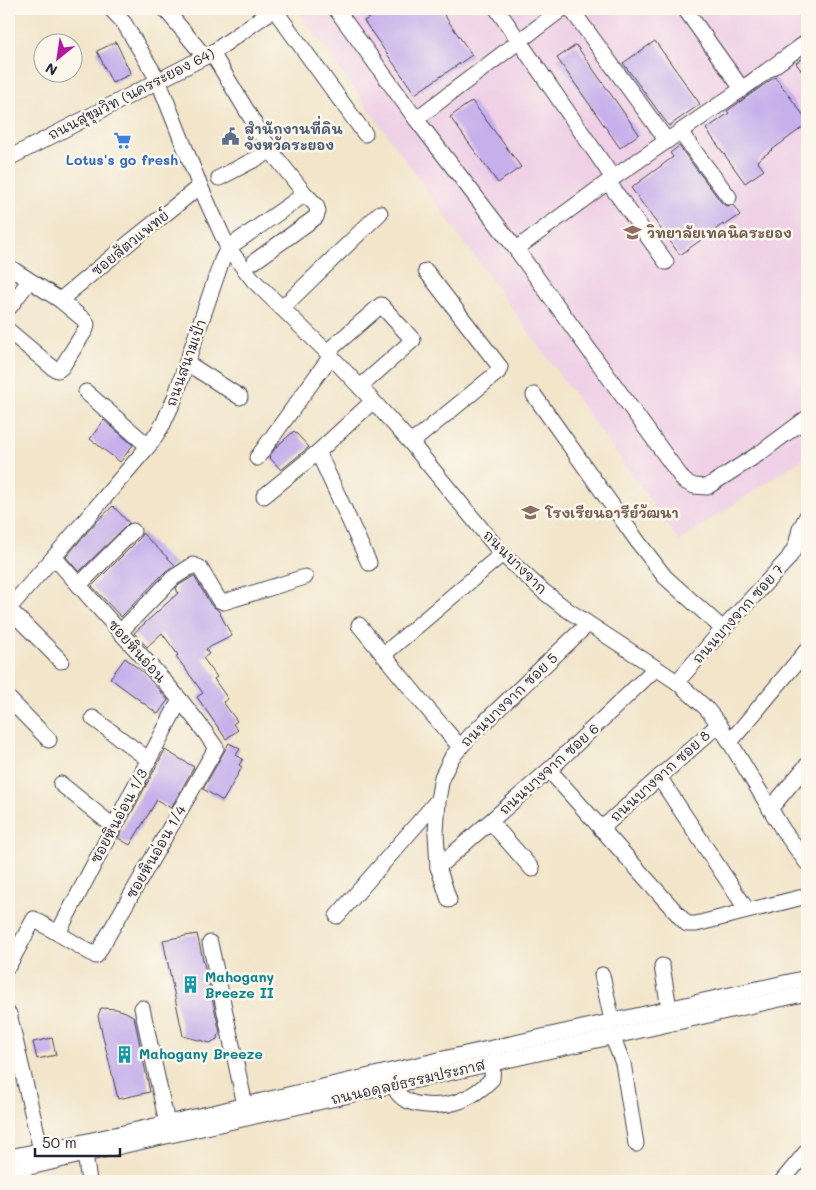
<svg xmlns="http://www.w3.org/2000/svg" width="816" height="1190" font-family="Mali,'Playpen Sans Thai',sans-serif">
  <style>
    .built { fill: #efd0e6 }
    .building { fill: #c6afeb }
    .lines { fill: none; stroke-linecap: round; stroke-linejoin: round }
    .minor-casing { stroke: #413f50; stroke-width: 17 }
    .minor { stroke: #fff; stroke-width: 15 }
    .labels { text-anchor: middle; stroke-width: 5; stroke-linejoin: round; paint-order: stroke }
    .street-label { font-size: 14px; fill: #22223b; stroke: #fbf7ec }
    .service-label { font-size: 14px; font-weight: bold; fill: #4e5e75; stroke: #fbf7ec; text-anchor: start }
    .shop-label { font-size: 14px; font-weight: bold; fill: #366cbe; stroke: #fbf7ec }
    .education-label { font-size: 14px; font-weight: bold; fill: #785e54; stroke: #fbf7ec; text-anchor: start }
    .culture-label { font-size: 14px; font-weight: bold; fill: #0d838f; stroke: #fbf7ec; text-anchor: start }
  </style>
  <rect width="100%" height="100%" fill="#fbf7ec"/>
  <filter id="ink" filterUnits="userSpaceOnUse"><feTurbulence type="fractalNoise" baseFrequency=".02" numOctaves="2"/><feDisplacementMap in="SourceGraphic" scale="10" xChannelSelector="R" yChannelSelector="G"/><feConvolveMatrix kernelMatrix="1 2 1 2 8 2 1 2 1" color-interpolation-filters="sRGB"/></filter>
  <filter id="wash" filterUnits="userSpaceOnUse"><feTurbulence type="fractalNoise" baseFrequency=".0096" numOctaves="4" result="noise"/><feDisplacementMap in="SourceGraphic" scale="20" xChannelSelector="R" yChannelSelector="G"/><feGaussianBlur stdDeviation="1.12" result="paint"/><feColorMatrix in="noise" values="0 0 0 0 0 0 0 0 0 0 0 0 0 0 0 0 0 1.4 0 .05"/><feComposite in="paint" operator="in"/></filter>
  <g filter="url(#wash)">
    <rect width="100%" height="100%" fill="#f2e5ca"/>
    <path class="built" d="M 301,9 L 807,9 L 807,456 L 679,541 L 298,11 Z"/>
    <g id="blocks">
      <g class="building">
        <path d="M 382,9 L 440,9 L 472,55 L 415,94 L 364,21 Z"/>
        <path d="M 655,41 L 700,104 L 669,126 L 623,63 Z"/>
        <path d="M 116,42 L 131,74 L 112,83 L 97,51 Z"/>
        <path d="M 576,45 L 639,134 L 620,148 L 557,58 Z"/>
        <path d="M 807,55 L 807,79 L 796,63 Z"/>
        <path d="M 775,77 L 807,120 L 807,124 L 757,161 L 764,170 L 745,183 L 706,129 L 729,113 L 727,111 Z"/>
        <path d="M 472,101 L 521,167 L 498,183 L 450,117 Z"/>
        <path d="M 679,146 L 722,203 L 726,206 L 733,205 L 740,215 L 724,226 L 723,224 L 680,255 L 631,188 L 673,157 L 670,153 Z"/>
        <path d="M 104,420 L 133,445 L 120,462 L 90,439 Z"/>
        <path d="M 294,431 L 309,447 L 281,470 L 269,457 L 276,447 Z"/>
        <path d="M 113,506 L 129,523 L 79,572 L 66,557 L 95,523 Z"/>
        <path d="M 142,533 L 175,565 L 166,571 L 121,617 L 92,586 L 140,538 Z"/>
        <path d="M 194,576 L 211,605 L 218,610 L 232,636 L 206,649 L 209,654 L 203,658 L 217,677 L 214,679 L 228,699 L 223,702 L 237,721 L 233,724 L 238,730 L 226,739 L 197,697 L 203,693 L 176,656 L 178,655 L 162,633 L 147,647 L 134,633 L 178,593 L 176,588 L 179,585 Z"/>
        <path d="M 125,658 L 144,673 L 168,700 L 158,714 L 110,678 Z"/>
        <path d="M 229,743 L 240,749 L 236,755 L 243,759 L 239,765 L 242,767 L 223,801 L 203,789 Z"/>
        <path d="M 165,750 L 194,767 L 171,808 L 157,800 L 130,845 L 118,838 Z"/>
        <path d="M 197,934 L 220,1032 L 217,1039 L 210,1043 L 183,1036 L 163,940 Z"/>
        <path d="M 101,1008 L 116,1009 L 126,1012 L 134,1017 L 150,1092 L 118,1099 L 98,1016 Z"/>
        <path d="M 52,1038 L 56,1055 L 37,1059 L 33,1042 Z"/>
      </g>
    </g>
  </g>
  <g filter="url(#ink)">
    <use href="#blocks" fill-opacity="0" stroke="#413f50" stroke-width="1"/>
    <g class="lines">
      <defs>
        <g id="minor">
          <path d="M 111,9 L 124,23 L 158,80 L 200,186 L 228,248 L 254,281 L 327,352 L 373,401 L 411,443 L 502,554 L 543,591 L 566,609 L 656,668 L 677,682 L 706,708 L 719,724 L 783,830 L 807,863"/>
          <path d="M 165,9 L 205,57"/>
          <path d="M 274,9 L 365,134"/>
          <path d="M 336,9 L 416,119 L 516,249 L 684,481 L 694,486 L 707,487 L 760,453 L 807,418"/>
          <path d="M 497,9 L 613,178"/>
          <path d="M 571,9 L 667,141"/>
          <path d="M 685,9 L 742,89"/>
          <path d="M 416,119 L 562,9"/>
          <path d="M 680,132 L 729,197"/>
          <path d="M 9,158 L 212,53 L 274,9"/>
          <path d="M 219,178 L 271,151"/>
          <path d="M 608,182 L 666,262"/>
          <path d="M 516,249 L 613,178 L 742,89 L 807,42"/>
          <path d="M 255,261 L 316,217 L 318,211 L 316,205 L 305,194"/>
          <path d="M 9,267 L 60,300 L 83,319 L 87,324 L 86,329 L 62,367 L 58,370 L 53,368 L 9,331"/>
          <path d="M 60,300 L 129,243 L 200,186"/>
          <path d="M 9,308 L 29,281"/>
          <path d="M 282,308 L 380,213"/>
          <path d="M 327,352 L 381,305 L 413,340 L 360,387"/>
          <path d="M 187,363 L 240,397"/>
          <path d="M 86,392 L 148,446"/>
          <path d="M 534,395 L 638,542 L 665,577 L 723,629"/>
          <path d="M 411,443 L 498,372 L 500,367 L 426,271"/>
          <path d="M 318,452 L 369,563"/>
          <path d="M 257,458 L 331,356"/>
          <path d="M 264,496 L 318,452 L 373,401"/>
          <path d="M 79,585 L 133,531"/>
          <path d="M 9,608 L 54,557 L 139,457 L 151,443 L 163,424 L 174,400 L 222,260 L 228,248 L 305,194 L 271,151 L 212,53"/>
          <path d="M 9,609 L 61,661"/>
          <path d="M 359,625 L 421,701 L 460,747"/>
          <path d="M 120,632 L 173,578 L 193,565 L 200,568 L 219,600 L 224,602 L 305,577"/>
          <path d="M 383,655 L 502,554"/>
          <path d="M 677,682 L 723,629 L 788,559 L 796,546 L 800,529 L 807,516"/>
          <path d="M 9,699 L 49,740"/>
          <path d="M 93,718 L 149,760"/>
          <path d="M 730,742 L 807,650"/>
          <path d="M 549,770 L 683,920 L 687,924 L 696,924 L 807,896"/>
          <path d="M 659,777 L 747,910"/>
          <path d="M 61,784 L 113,826"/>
          <path d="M 770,809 L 807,765"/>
          <path d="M 491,822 L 532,869"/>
          <path d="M 601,829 L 719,724"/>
          <path d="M 438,867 L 549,770 L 656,668"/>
          <path d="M 449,900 L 438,867 L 436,833 L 438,800 L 442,777 L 452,757 L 471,735 L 588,624"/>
          <path d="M 337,916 L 438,800"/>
          <path d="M 58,933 L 180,700"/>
          <path d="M 210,943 L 245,1105"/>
          <path d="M 9,965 L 34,919 L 96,956 L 216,748 C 188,706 154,669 120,632 C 98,607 76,582 54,557"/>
          <path d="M 662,966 L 669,1008"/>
          <path d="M 602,975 L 612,1020"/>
          <path d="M 142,1008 L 167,1123"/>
          <path d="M 9,1014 L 43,1159"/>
          <path d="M 612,1036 L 623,1063 L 636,1144"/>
          <path d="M 394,1085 C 395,1087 396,1090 397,1092 C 408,1109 443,1107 460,1101 C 472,1096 483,1088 492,1079 L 493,1063"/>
          <path d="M 85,1154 L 89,1181"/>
          <path d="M 9,1157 L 79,1143 L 221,1111 L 245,1105 C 432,1061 619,1019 807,978"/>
          <path d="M 9,1172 L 85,1154 L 807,993"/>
          <path d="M 783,1180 L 807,1151"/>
        </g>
      </defs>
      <use href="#minor" class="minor-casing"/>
      <use href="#minor" class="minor"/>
    </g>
  </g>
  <defs>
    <symbol id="civic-bare" viewBox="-9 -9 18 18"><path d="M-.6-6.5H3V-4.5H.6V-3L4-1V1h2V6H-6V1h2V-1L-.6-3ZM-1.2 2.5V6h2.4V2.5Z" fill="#5c6f8a" stroke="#fbf7ec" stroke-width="2.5" paint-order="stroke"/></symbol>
    <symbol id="supermarket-bare" viewBox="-9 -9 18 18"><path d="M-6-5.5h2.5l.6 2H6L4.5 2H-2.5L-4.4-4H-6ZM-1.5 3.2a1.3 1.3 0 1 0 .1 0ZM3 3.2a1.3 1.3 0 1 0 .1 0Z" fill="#3f7fe0" stroke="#fbf7ec" stroke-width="2.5" paint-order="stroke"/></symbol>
    <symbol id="university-bare" viewBox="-9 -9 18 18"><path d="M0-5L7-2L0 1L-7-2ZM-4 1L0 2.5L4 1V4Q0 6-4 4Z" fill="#8d6e63" stroke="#fbf7ec" stroke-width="2.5" paint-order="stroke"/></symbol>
    <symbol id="school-bare" viewBox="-9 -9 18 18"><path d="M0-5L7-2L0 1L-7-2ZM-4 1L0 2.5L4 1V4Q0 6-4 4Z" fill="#8d6e63" stroke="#fbf7ec" stroke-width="2.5" paint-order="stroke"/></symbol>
    <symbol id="building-bare" viewBox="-9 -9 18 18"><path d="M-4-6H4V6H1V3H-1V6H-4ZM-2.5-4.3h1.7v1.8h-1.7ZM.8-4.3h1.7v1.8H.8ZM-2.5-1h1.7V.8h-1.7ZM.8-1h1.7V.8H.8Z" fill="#0f9aa8" stroke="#fbf7ec" stroke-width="2.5" paint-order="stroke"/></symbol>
  </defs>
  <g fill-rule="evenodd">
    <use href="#civic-bare" x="218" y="124" width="25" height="25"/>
    <use href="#supermarket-bare" x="110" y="128" width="25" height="25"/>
    <use href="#university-bare" x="620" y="220" width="25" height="25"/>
    <use href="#school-bare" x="518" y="500" width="25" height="25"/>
    <use href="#building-bare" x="178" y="972" width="25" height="25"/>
    <use href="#building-bare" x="112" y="1042" width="25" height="25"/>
  </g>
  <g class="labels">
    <g class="street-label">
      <text transform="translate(131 94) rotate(-27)" y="5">ถนนสุขุมวิท (นครระยอง 64)</text>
      <text transform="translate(130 243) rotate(-39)" y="5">ซอยสัตวแพทย์</text>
      <text transform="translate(186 363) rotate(-70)" y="5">ถนนสนามเป้า</text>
      <text transform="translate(515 562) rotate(45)" y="5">ถนนบางจาก</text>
      <text transform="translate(738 614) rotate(-48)" y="5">ถนนบางจาก ซอย 7</text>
      <text transform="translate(137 651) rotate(48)" y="5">ซอยหินอ่อน</text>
      <text transform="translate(509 700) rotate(-44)" y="5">ถนนบางจาก ซอย 5</text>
      <text transform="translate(549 769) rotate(-42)" y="5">ถนนบางจาก ซอย 6</text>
      <text transform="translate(660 776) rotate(-42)" y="5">ถนนบางจาก ซอย 8</text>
      <text transform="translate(119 816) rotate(-62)" y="5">ซอยหินอ่อน 1/3</text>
      <text transform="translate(156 852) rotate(-60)" y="5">ซอยหินอ่อน 1/4</text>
      <text transform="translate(408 1082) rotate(-13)" y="5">ถนนอดุลย์ธรรมประภาส</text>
    </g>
    <g class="service-label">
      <text x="244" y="134">สำนักงานที่ดิน<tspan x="244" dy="16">จังหวัดระยอง</tspan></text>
    </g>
    <g class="shop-label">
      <text x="122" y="165">Lotus's go fresh</text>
    </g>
    <g class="education-label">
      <text x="647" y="238">วิทยาลัยเทคนิคระยอง</text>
      <text x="545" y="518">โรงเรียนอารีย์วัฒนา</text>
    </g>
    <g class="culture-label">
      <text x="205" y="982">Mahogany<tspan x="205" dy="16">Breeze II</tspan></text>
      <text x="139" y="1059">Mahogany Breeze</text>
    </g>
  </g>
  <rect width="816" height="1190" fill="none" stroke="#fbf7ec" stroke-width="30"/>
  <g transform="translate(58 58) rotate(210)"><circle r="24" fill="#fbf7ec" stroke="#a4a2a5"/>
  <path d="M0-4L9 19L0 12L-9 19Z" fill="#b5179e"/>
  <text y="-8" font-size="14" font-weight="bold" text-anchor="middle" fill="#22223b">N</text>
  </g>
  <path d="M35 1148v8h85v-8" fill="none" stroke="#22223b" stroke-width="2.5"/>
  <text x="42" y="1148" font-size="15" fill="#22223b" stroke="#fbf7ec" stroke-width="4" paint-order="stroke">50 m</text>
</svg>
